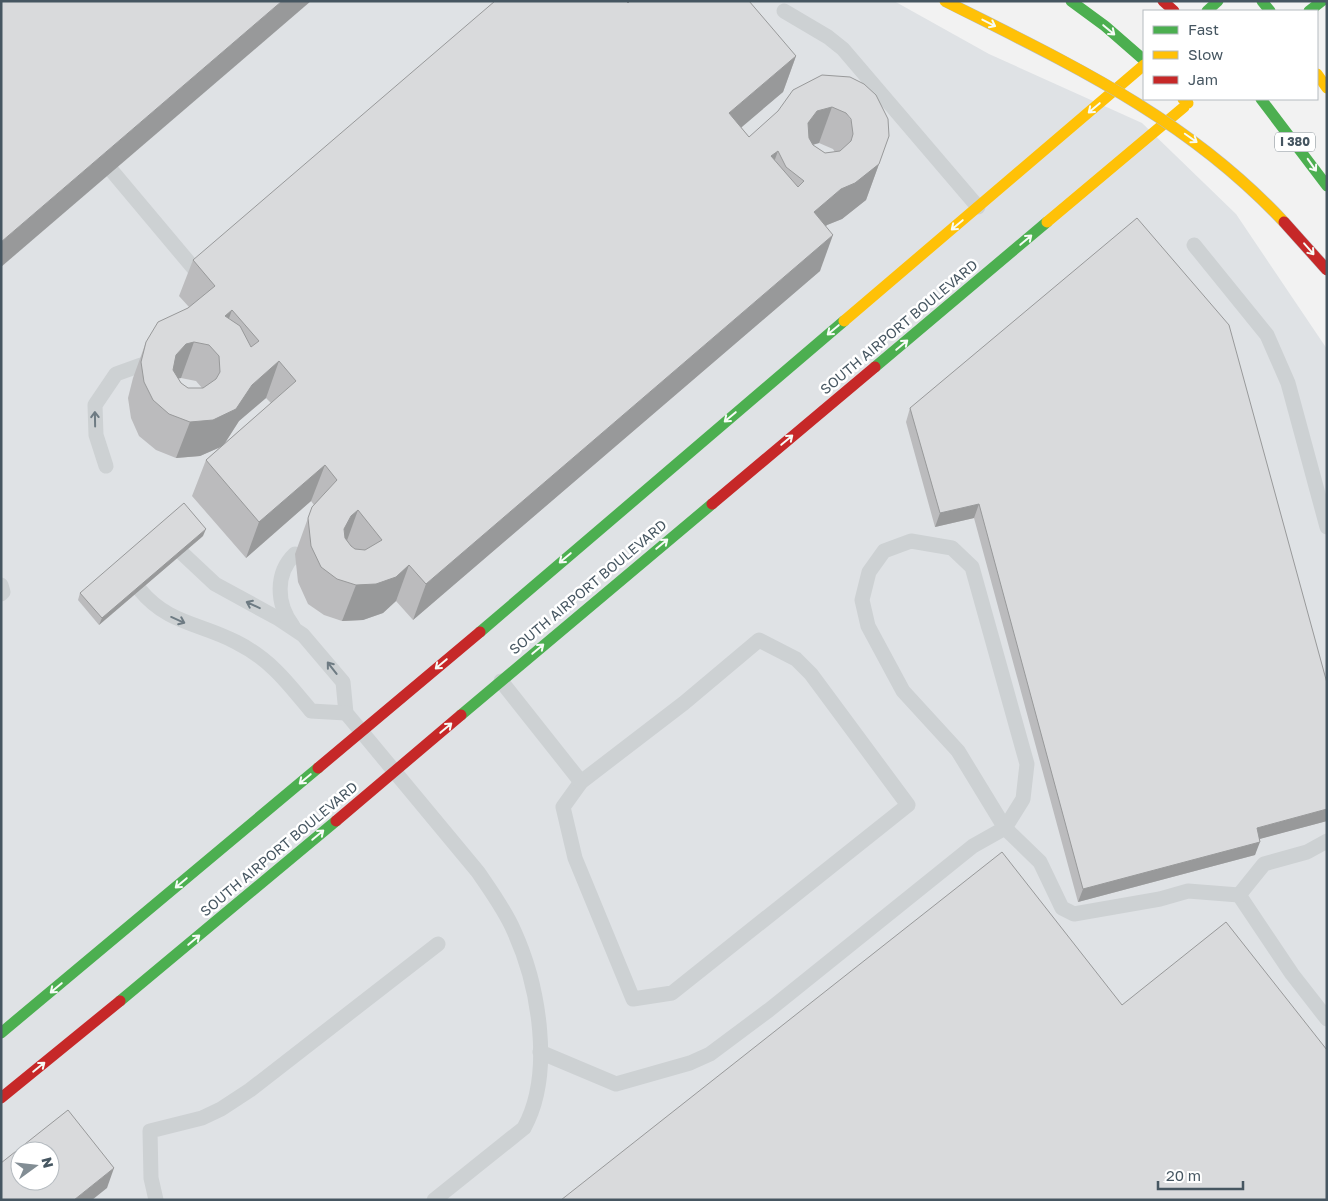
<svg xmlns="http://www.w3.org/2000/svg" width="1328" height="1201" font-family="'Golos Text',sans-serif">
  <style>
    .airport { fill: #dfe2e5; fill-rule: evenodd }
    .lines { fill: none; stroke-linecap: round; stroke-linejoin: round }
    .lane { stroke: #cdd1d3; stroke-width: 15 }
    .fast { stroke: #4caf50; stroke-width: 11 }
    .slow { stroke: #ffc107; stroke-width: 11 }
    .jam { stroke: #c62828; stroke-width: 11 }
    .slow-bridge-casing { stroke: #b6bcc2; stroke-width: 12; stroke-linecap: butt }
    .jam-bridge-casing { stroke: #b6bcc2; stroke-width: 12; stroke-linecap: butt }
    .slow-bridge { stroke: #ffc107; stroke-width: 11 }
    .jam-bridge { stroke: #c62828; stroke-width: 11 }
    .wall { fill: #bbbbbd; fill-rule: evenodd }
    .shaded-wall { fill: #98999a }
    .building { fill: #d9dadc; stroke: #98999a; fill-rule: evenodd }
    .oneway { stroke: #f6fbf6 }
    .oneway2 { stroke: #6e7b83 }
    .labels { text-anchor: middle; stroke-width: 5; stroke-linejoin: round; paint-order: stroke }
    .shield { fill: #fff; stroke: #7e8990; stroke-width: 1 }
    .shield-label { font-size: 12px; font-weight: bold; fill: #465661 }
    .street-label { font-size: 14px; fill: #465661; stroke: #fff }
  </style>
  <rect width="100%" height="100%" fill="#f2f2f2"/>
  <path class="airport" d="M 1,1 L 894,1 L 989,54 L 1142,123 L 1236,214 L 1327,349 L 1327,1200 L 1,1200 ZM 20,1151 L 50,1151 L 50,1181 L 20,1181 Z"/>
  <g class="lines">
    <g class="lane">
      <path d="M 784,11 L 828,37 L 843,49 L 978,207"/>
      <path d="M 112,171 L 201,277"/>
      <path d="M 1194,245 L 1267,335 L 1288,383 L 1327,527"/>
      <path d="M 106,466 L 96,435 L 95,405 L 116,374 L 141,365"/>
      <path d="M 183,554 L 215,584 L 279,619 L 303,635 L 343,682 L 346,713 L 478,872 C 491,891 505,910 514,931 C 539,986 554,1074 524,1128 L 434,1200"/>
      <path d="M 1,585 L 3,592 L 1,594"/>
      <path d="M 140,590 C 168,624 200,623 236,642 C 270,659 288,683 311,711 L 346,713"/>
      <path d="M 293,626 C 276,604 275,573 295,554"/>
      <path d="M 759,640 L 796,659 L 811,674 L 908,805 L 672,993 L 633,999 L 575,858 L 563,807 L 581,782 L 684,703 Z"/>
      <path d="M 501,681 L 581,782"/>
      <path d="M 1239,895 L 1292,974 L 1327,1019"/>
      <path d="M 1239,895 L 1264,864 L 1307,852 L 1327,841"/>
      <path d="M 540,1052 L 616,1084 L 690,1063 L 710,1054 L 769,1010 L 973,846 L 1005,828 L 1023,799 L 1027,764 L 972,567 L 952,548 L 911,541 L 884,551 L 869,572 L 862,600 L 868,626 L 903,691 L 958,751 L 1005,828 L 1040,862 L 1062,908 L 1074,914 L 1160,899 L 1188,891 L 1239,895"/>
      <path d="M 156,1200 L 151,1178 L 150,1131 L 202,1118 L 221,1109 L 250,1090 L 438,944"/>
    </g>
    <g class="fast">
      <path d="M 1071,1 L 1105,26 L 1144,60"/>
      <path d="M 1262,1 L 1270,11"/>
      <path d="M 1207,11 L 1218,1"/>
      <path d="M 1309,11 L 1322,1"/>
      <path d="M 1261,99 L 1327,186"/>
      <path d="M 875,367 L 1047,222"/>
      <path d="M 480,632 L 844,321"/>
      <path d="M 461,715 L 712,504"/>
      <path d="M 120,1001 L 336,821"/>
      <path d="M 1,1033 L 318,768"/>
    </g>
    <g class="slow">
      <path d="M 1317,74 L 1327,88"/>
      <path d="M 1183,99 L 1188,103"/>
      <path d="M 1047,222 L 1184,107"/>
      <path d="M 844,321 L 1144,65"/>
    </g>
    <g class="jam">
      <path d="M 1163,1 L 1174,11"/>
      <path d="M 712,504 L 875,367"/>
      <path d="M 318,768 L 480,632"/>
      <path d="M 336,821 L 461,715"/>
      <path d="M 1,1098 L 120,1001"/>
    </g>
    <defs>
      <path id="slow-bridge" d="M 945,1 C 1070,64 1186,117 1284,222"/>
      <path id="jam-bridge" d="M 1284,222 L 1327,270"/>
    </defs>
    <use href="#slow-bridge" class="slow-bridge-casing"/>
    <use href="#jam-bridge" class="jam-bridge-casing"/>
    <use href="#slow-bridge" class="slow-bridge"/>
    <use href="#jam-bridge" class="jam-bridge"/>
  </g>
  <g class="wall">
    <path d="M 628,3 L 796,56 L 783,92 L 741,127 L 749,137 L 822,75 L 879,164 L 866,200 L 842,219 L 827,225 L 826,226 L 820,271 L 413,620 L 396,601 L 383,613 L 363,620 L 342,621 L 324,615 L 308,604 L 298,582 L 295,554 L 312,507 L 314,505 L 311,501 L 246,558 L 192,496 L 206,460 L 220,447 L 200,456 L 176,458 L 156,450 L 139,436 L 131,418 L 128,398 L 133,378 L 146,342 L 189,307 L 179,296 L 193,260 ZM 819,143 L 833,149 L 835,152 L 825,153 L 813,145 ZM 178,378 L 181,378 L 196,381 L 202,388 L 188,388 L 181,383 ZM 266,398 L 271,403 L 225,443 L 239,421 Z"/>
    <path d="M 910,408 L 1327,683 L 1327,821 L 1259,839 L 1255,855 L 1078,902 L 974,518 L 935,527 L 906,422 Z"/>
    <path d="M 203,536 L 99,625 L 78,600 L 80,593 Z"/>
  </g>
  <g class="shaded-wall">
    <path d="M 282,1 L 311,1 L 1,267 L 1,242 Z"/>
    <path d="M 796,56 L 783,92 L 716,149 L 729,113 Z"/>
    <path d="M 832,107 L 819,143 L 804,147 L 808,123 L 817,111 Z"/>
    <path d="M 778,151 L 765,187 L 771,156 Z"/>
    <path d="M 879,164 L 866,200 L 842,219 L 827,225 L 801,249 L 814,212 L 841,189 Z"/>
    <path d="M 833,235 L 820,271 L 413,620 L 426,584 Z"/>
    <path d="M 232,310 L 219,346 L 225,316 Z"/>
    <path d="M 194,342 L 181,378 L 173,380 L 162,391 L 176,355 L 186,344 Z"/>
    <path d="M 279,361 L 266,398 L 239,421 L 223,446 L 200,456 L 176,458 L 190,422 L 252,385 Z"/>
    <path d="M 325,465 L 311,501 L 246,558 L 259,522 Z"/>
    <path d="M 979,504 L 974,518 L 935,527 L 940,513 Z"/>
    <path d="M 358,510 L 345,546 L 344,529 L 351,516 Z"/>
    <path d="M 206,529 L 203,536 L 99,625 L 102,618 Z"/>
    <path d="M 409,565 L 396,601 L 383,613 L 363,620 L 342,621 L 356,585 Z"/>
    <path d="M 1327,809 L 1327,821 L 1252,841 L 1257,828 Z"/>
    <path d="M 1260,842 L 1255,855 L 1078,902 L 1083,889 Z"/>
    <path d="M 114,1168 L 107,1188 L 92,1200 L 74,1200 Z"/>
  </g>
  <g class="building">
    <path d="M 1,1 L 282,1 L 1,242 Z"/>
    <path d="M 495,1 L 626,1 L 628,3 L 630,1 L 749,1 L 796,56 L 729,113 L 749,137 L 778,111 L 793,90 L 822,75 L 850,77 L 864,84 L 876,95 L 888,119 L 889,136 L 879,164 L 855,183 L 841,189 L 814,212 L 833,235 L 426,584 L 409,565 L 396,577 L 376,584 L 356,585 L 337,579 L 321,567 L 311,546 L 308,518 L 312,507 L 337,480 L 325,465 L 259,522 L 206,460 L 296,381 L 279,361 L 252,385 L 236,409 L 213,420 L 190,422 L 169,414 L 153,400 L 144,382 L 141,362 L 146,342 L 158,322 L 188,308 L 215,286 L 193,260 ZM 832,107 L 846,113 L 851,119 L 853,134 L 851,141 L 840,151 L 825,153 L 813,145 L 809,138 L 808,123 L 817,111 ZM 778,151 L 786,167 L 804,181 L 798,187 L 771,156 ZM 232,310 L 259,341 L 251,347 L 240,326 L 225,316 ZM 194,342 L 209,345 L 219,356 L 220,372 L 216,379 L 203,388 L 188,388 L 181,383 L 173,370 L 176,355 L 186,344 ZM 358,510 L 382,540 L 365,550 L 355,549 L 351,546 L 345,538 L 344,529 L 351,516 Z"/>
    <path d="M 1137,218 L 1229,325 L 1327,683 L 1327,809 L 1257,828 L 1260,842 L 1083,889 L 979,504 L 940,513 L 910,408 Z"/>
    <path d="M 184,503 L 206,529 L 102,618 L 80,593 Z"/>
    <path d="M 1002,852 L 1122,1005 L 1226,922 L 1327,1050 L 1327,1200 L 561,1200 Z"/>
    <path d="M 68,1110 L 114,1168 L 74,1200 L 1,1200 L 1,1163 ZM 20,1151 L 50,1151 L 50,1181 L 20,1181 Z"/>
  </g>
  <defs><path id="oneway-shaft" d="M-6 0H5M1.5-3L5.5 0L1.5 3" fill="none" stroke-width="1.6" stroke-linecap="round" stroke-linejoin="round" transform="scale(1.25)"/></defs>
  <g class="oneway">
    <use href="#oneway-shaft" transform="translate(989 23) rotate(27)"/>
    <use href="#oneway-shaft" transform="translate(1109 30) rotate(40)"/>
    <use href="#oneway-shaft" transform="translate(1094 108) rotate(140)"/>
    <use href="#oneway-shaft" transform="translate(1191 138) rotate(35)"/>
    <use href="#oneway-shaft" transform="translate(1312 165) rotate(55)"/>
    <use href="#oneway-shaft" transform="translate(957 225) rotate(140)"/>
    <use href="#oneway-shaft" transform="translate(1026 240) rotate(-40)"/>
    <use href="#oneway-shaft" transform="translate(1309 249) rotate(49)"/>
    <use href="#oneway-shaft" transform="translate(833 330) rotate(140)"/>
    <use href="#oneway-shaft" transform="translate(902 345) rotate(-40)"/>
    <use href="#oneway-shaft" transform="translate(730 417) rotate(140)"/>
    <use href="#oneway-shaft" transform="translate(787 440) rotate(-40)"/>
    <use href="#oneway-shaft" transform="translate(662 544) rotate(-40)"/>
    <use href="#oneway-shaft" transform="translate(565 558) rotate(140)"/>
    <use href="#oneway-shaft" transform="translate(538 649) rotate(-40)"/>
    <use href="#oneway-shaft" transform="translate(441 664) rotate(140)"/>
    <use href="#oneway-shaft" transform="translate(446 728) rotate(-40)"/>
    <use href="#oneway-shaft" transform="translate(305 779) rotate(140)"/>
    <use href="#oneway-shaft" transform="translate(318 835) rotate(-40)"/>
    <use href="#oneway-shaft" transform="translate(181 883) rotate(140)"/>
    <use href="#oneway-shaft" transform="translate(194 940) rotate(-40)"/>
    <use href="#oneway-shaft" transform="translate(56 988) rotate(140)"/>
    <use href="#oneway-shaft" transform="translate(39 1067) rotate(-39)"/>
  </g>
  <g class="oneway2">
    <use href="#oneway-shaft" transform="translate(95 419) rotate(-91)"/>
    <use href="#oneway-shaft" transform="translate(253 605) rotate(-155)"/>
    <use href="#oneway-shaft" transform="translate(178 620) rotate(24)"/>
    <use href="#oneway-shaft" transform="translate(332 668) rotate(-128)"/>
  </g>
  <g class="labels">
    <rect class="shield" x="1275" y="132.5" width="40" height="19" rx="4"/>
    <g class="shield-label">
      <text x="1295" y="146">I 380</text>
    </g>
    <g class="street-label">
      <text transform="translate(899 327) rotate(-40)" y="5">SOUTH AIRPORT BOULEVARD</text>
      <text transform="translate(588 587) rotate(-40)" y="5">SOUTH AIRPORT BOULEVARD</text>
      <text transform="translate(279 849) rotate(-40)" y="5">SOUTH AIRPORT BOULEVARD</text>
    </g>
  </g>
  <rect width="1328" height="1201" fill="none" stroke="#465661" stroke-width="5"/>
  <rect x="1143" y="10" width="175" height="90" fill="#ffffff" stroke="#b5bbc0"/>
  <rect x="1153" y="26" width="25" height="8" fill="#4caf50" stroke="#b5bbc0"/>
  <text x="1188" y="35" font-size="15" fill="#465661">Fast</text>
  <rect x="1153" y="51" width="25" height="8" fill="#ffc107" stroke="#b5bbc0"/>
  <text x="1188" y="60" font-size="15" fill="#465661">Slow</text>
  <rect x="1153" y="76" width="25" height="8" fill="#c62828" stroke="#b5bbc0"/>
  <text x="1188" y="85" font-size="15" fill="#465661">Jam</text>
  <g transform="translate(35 1166) rotate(75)"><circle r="24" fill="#ffffff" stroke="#b5bbc0"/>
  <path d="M0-4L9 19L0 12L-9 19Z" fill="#828d94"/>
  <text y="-8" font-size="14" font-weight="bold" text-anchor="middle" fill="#465661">N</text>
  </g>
  <path d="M1158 1181v8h85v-8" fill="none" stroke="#465661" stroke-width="2.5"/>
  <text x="1166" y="1181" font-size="15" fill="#465661" stroke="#ffffff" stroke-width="4" paint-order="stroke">20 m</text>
</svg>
